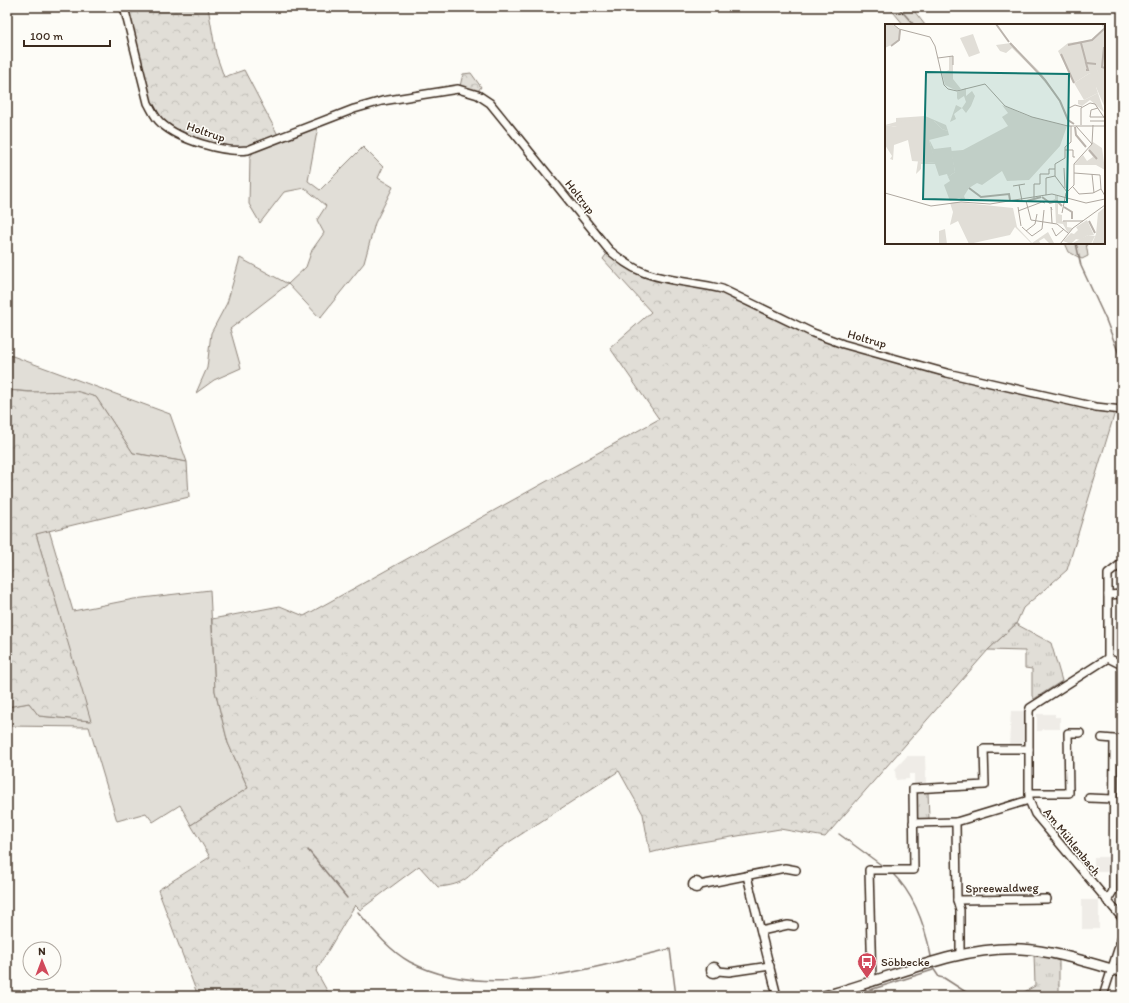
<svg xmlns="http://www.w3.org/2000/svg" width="1129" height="1003" font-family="Itim,sans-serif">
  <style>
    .built { fill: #efece7 }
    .grass { fill: #e1ded7; stroke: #8e847a }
    .forest { fill: url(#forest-crowns); stroke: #8e847a }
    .park { fill: url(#park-tufts); stroke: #8e847a }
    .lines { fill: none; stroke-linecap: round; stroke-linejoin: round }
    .stream { stroke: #887d74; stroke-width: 1.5 }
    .minor-casing { stroke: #3b2a1e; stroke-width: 10 }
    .tertiary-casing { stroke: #3b2a1e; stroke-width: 12 }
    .minor { stroke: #fdfcf7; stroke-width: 7 }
    .tertiary { stroke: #fdfcf7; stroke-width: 9 }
    .labels { text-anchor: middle; stroke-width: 3; stroke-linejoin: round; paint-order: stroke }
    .street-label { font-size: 12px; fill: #3b2a1e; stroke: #fdfcf7 }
    .poi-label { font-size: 12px; fill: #3b2a1e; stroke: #fdfcf7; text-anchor: start }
    .inset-river { fill: none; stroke: #bbb4ad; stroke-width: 2 }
    .inset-road { fill: none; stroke: #afa8a0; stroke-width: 1 }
    .view { fill: #0f766e; fill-opacity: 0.15; stroke: #0f766e; stroke-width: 2 }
    .inset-edge { fill: none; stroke: #3b2a1e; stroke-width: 2 }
  </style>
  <defs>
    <pattern id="forest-crowns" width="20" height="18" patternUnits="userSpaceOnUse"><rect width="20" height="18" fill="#e1ded7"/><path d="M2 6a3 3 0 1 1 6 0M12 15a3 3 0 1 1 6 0" fill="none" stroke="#c2bfb8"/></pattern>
    <pattern id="park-tufts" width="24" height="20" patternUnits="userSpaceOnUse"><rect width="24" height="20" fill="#e1ded7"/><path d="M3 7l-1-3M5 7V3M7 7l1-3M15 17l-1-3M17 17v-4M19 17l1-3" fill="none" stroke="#c2bfb8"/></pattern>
  </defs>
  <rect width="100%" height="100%" fill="#fdfcf7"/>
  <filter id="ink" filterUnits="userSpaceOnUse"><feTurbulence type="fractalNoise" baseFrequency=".025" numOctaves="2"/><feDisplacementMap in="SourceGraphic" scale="8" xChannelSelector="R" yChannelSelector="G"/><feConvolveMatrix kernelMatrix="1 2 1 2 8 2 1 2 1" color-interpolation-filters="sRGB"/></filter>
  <g filter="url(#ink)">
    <g class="built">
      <path d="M 1122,625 L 1122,661 L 1119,659 L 1119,652 L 1114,652 L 1114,626 Z"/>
      <path d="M 1011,711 L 1024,711 L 1024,741 L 1020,745 L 1009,745 Z"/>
      <path d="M 1037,714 L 1055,714 L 1055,717 L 1060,717 L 1060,729 L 1042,729 L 1042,731 L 1037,731 Z"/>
      <path d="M 907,756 L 925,756 L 926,784 L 914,784 L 914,774 L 909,774 L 909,779 L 896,780 L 895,769 Z"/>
      <rect x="1094" y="857" width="18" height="15"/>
      <rect x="1082" y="900" width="17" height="29"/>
    </g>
    <g class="grass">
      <path d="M 889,7 L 911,7 L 925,25 L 904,25 Z"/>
      <path d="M 318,126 L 308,181 L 320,190 L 363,147 L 383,167 L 378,178 L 393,187 L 375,223 L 364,263 L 320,318 L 288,284 L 230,329 L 241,368 L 214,380 L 196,393 L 207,368 L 211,333 L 227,303 L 240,258 L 288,284 L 306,267 L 312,250 L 324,233 L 317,220 L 326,206 L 305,188 L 284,192 L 260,223 L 249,204 L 250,157 L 254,151 Z"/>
      <path d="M 1065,243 L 1086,243 L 1088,256 L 1082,259 L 1069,252 Z"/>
      <path d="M 7,354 L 170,414 L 187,462 L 133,453 L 96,397 L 7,390 Z"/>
      <path d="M 49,530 L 73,611 L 134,599 L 210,590 L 215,691 L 228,743 L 248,788 L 191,825 L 180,805 L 153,822 L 146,813 L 117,821 L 89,727 L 7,726 L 7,707 L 29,703 L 39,716 L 90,721 L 36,534 Z"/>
      <path d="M 284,992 L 286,996 L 245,996 Z"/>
    </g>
    <g class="forest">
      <path d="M 126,7 L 208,7 L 216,54 L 224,77 L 244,70 L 278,135 C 268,139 257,145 246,147 C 227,150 181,134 165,122 C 159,117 155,109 150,102 Z"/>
      <path d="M 471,73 L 481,87 L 478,91 L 460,86 L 463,74 Z"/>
      <path d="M 608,252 L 625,266 L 660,281 L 720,292 L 811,336 L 842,347 L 946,377 L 1067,404 L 1115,412 L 1067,570 L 1023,608 L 1016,624 L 988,650 L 825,837 L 780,829 L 677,846 L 650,853 L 643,814 L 619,771 L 486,857 C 470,877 464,885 438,887 L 419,866 L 360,910 L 355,905 L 316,971 L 330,996 L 286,996 L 284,992 L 245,996 L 198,996 L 158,890 L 210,857 L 191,825 L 248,788 L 228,743 L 215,691 L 212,619 L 280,606 L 304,616 L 659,419 L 610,348 L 651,312 L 603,259 Z"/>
      <path d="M 7,390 L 29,392 L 76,391 L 96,397 L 133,453 L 187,462 L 189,497 L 36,534 L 91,721 L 39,716 L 29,703 L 7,707 Z"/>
    </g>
    <g class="park">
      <path d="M 1016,624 L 1051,643 L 1062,681 L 1034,699 L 1032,696 L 1032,669 L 1025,668 L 1025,651 L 988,650 Z"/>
      <path d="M 916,791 L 928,791 L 929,819 L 917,819 Z"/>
      <path d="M 1034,953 L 1059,961 L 1059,996 L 1017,996 L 1035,986 Z"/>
    </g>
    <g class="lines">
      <g class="stream">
        <path d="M 898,7 L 914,25"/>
        <path d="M 1076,243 L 1081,266 L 1106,320 L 1122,362"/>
        <path d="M 839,834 L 884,867"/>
        <path d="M 308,850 L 347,898"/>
        <path d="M 893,874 C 915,895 925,926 931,956"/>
        <path d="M 358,912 C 373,930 390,951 410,962 C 488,1003 591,967 670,949 L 676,996"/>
        <path d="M 933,968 L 939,977 L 944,978 L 972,996"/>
        <path d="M 851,996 L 933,970"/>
      </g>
      <defs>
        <g id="minor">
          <path d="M 124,7 L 148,103 C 152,110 155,118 161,123 C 179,140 224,153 248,150 L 354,109 L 382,101 L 458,89 L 478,95 L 490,103 L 609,250 C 620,259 630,267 643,272 C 668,282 696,282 722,289 L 813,333 L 843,344 L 947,373 L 1096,407 L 1122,410"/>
          <path d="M 1108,595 L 1122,594"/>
          <path d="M 1108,658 L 1030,708 L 1029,712 L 1029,800 L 1035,814 L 1122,918"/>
          <path d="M 1108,658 L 1108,574 L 1122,563"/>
          <path d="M 1108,658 L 1122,665"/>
          <path d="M 1102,738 L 1114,739 L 1113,891 L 1107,901"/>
          <path d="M 1029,793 L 1069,793 L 1068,733 L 1080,733"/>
          <path d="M 1089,798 L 1113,799"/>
          <path d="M 913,823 L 956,822"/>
          <path d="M 747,876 L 777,996"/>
          <circle cx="696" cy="885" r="3.5"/>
          <path d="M 700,885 L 785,868 L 796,870"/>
          <path d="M 957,900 L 1047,899"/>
          <path d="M 761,931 L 788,925 L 794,926"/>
          <path d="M 960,955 L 960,910 L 957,900 L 956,822 L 1029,800"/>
          <circle cx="714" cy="970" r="3.5"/>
          <path d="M 718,971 L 729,972 L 770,966"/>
          <path d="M 872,982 L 869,870 L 914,870 L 913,789 L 985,785 L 984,749 L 1029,749"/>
          <path d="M 1103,996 L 1122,937"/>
        </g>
        <path id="tertiary" d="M 824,996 C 886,980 958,945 1021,949 C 1055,951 1090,963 1122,972"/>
      </defs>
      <use href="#minor" class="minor-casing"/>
      <use href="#tertiary" class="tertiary-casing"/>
      <use href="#minor" class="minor"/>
      <use href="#tertiary" class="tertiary"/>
    </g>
  </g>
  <defs>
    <symbol id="bus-pin" viewBox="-11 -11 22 30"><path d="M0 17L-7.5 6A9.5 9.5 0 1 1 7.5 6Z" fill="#d1495b" stroke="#fdfcf7"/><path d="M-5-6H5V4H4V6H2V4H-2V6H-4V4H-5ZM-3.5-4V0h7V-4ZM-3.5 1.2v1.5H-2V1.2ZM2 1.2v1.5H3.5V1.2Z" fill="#fff"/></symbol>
  </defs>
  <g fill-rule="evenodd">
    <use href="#bus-pin" x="856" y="951" width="22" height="30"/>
  </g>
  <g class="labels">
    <g class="street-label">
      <text transform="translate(206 132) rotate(19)" y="4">Holtrup</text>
      <text transform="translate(580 197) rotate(52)" y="4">Holtrup</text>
      <text transform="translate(867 339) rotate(16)" y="4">Holtrup</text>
      <text transform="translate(1072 842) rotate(51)" y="4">Am Mühlenbach</text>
      <text transform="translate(1002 888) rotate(-1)" y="4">Spreewaldweg</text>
    </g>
    <g class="poi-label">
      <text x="881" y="966">Söbbecke</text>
    </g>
  </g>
  <g transform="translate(885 24)">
    <rect width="220" height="220" fill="#fdfcf7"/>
    <path d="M 0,0 L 7,0 L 16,6 L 14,17 L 0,24 ZM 126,19 L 156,49 L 179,82 L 154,51 L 127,24 L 121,29 L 115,27 L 111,21 ZM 81,64 L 81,72 L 87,67 L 90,72 L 86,82 L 81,89 L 77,84 L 69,90 L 71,95 L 65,98 L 71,81 L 77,84 L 81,78 L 79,72 L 73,76 L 72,74 L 72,68 ZM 40,92 L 61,101 L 63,107 L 57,105 L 49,97 L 12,103 L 0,101 L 11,98 L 11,94 ZM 44,115 L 49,125 L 66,123 L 70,148 L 63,153 L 62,150 L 54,152 L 50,140 L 36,140 L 36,145 L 31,150 L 33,137 L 50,139 ZM 203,211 L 210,212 L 206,220 L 186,220 Z" fill="#e1ded7"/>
    <path d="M 216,0 L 220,0 L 220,84 L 205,49 L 189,59 L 173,27 L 183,19 L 207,16 L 219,5 ZM 88,10 L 95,29 L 84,33 L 75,14 ZM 68,32 L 68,55 L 76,65 L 72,67 L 60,61 L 57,49 L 64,46 L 64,33 ZM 117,81 L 143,92 L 182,102 L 175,122 L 144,156 L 122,157 L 117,147 L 97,161 L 92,159 L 84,164 L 79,172 L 81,177 L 74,174 L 65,177 L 59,161 L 65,157 L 63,153 L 70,148 L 66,127 L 78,126 L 123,102 L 117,93 L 123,89 ZM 28,96 L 49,97 L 57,105 L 63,107 L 64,111 L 44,116 L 51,139 L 27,137 L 23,116 L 9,121 L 8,136 L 5,135 L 7,132 L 0,121 L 0,101 L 12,103 L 12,98 ZM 71,178 L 128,184 L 132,203 L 147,219 L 163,208 L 169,219 L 165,220 L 159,214 L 154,217 L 156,220 L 147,220 L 130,203 L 125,211 L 84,220 L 73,197 L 65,201 L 68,188 L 65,179 ZM 202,196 L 209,211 L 203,211 L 195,216 L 191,215 L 186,220 L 178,217 L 186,209 L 189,210 L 193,206 L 191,203 ZM 60,205 L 62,220 L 54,220 L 54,207 Z" fill="#e1ded7"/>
    <path d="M 205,49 L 215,53 L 217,61 L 211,63 L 213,69 L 199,76 L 189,59 Z" fill="#e1ded7"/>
    <path d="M 213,69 L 219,88 L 205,76 L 197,82 L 193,80 L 193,76 L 199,76 ZM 208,118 L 217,124 L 220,146 L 211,141 L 189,141 L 198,131 L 202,137 L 208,133 L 203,126 ZM 170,171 L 173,172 L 173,190 L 177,191 L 177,197 L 182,198 L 182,203 L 188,204 L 183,209 L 178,200 L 171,199 L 170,178 L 162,179 L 170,175 ZM 220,183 L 220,220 L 207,220 L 211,210 L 213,189 Z" fill="#e1ded7"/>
    <path class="inset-river" d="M 111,0 L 124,18M 125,19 L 160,56 L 175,77 L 183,96 L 189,100M 196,19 L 201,38M 183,21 L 207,16 L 220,4M 6,22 L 14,16 L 15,6M 219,23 L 217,43 L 220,44M 176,30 L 189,59M 201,46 L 203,46 L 201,39 L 211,40M 190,103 L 191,111 L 201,123M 204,126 L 212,135M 84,164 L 96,173 L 124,170 L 125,176M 157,173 L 165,179 L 172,177 L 177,182M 142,177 L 156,173M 179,183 L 187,188 L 187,195M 204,197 L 210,209"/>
    <path class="inset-road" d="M 8,0 L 14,5 L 45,13 L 50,22 L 59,61 L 63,65 L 72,67 L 100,60 L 120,82 L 147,93 L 183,102 L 220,102M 53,34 L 68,32 L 68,41M 184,84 L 190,81 L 197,83M 213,84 L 206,86 L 205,93 L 219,93M 205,97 L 220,97M 196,101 L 196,84 L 205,79 L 210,80 L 220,95M 191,102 L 207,120M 180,126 L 188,126 L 188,133 L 190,133M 180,134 L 170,140 L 170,152 L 182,168M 180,134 L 180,123 L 186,118 L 186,102M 179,144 L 180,164M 189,149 L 215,151 L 216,165 L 220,172M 207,150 L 209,169M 134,161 L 137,177M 128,162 L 140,160M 188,163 L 194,170 L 208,169 L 216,165M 0,169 L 46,182 L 76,178 L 105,180 L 167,170 L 201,179 L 220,175M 161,171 L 161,154 L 170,152M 149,174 L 149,160 L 155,160 L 155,150 L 164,150 L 164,145 L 170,145M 141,177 L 146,196 L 172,200 L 183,209M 133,183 L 136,202M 167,186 L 166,183 L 167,199M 133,187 L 157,178 L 160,179M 177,189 L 181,169 L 189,161 L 189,140 L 207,120 L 208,101M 178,197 L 198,197M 137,203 L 147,212 L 157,205 L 159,186M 167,204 L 171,212 L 179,205M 141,207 L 150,200 L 152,190M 175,220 L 188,204 L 220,181"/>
    <path class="view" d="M 41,48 L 184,50 L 182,178 L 38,175 Z"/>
    <rect width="220" height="220" class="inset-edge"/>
  </g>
  <rect width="1129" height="1003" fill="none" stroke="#fdfcf7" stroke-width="24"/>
  <rect x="12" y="12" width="1105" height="979" fill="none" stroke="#3b2a1e" stroke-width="1.5" filter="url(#ink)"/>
  <g transform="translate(42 961) rotate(359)"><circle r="19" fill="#fdfcf7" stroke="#afa8a0"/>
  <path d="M0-3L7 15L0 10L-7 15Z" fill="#d1495b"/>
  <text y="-6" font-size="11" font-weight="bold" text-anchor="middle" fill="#3b2a1e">N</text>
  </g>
  <path d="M24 40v6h86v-6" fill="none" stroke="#3b2a1e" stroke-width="2"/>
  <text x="30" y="40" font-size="12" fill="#3b2a1e" stroke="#fdfcf7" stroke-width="3" paint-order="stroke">100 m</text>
</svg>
